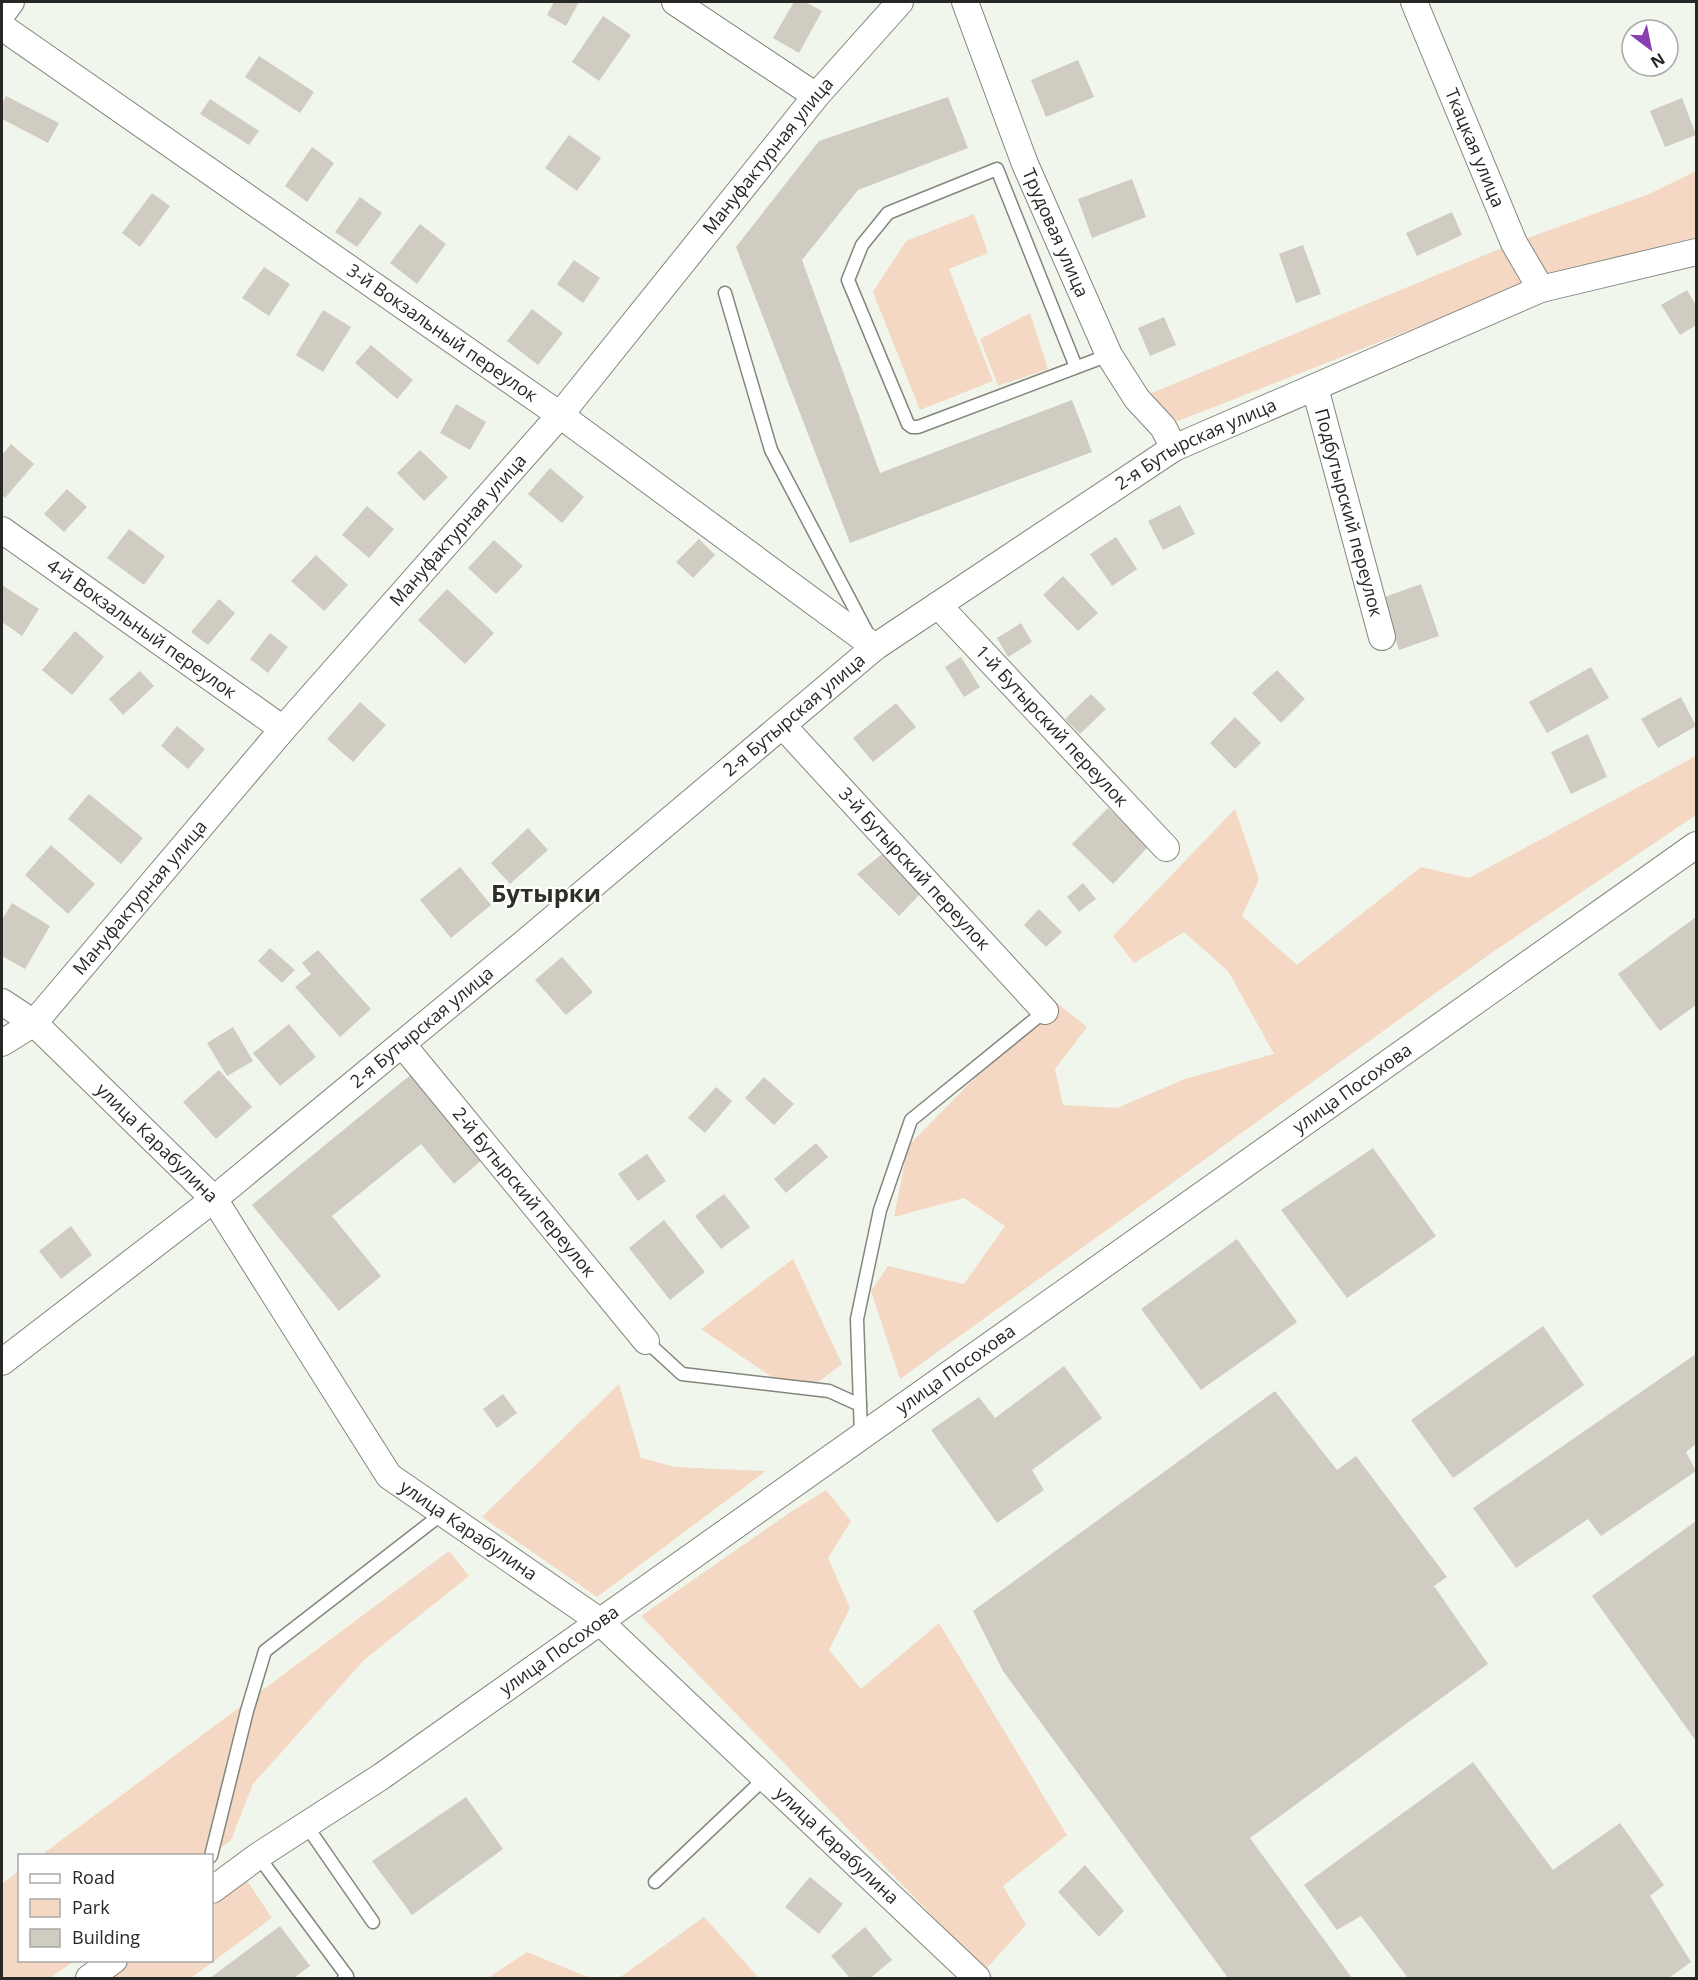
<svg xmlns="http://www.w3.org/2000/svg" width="1698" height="1980" font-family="'Open Sans',sans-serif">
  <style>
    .green { fill: #f4d8c4 }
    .building { fill: #d0ccc2 }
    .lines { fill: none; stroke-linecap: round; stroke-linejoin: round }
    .lane-casing { stroke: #82867d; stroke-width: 15 }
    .street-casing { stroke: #82867d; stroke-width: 28 }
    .lane { stroke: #fff; stroke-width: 12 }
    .street { stroke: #fff; stroke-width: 26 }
    .labels { text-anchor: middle; stroke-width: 4.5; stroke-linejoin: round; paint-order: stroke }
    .street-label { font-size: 18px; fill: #272825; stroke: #fff }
    .district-label { font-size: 24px; font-weight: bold; fill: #2b2f27; stroke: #fff }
  </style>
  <rect width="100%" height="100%" fill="#f1f6ec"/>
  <g class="green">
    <path d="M 1696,171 L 1696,243 L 1535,281 L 1163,427 L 1137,399 L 1514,243 L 1649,194 Z"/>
    <path d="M 974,214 L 988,253 L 949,269 L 993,381 L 920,410 L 873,292 L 906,241 Z"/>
    <path d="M 1030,313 L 1048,369 L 998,386 L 980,339 Z"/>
    <path d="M 1696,756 L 1696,815 L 1490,954 L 900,1379 L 871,1291 L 888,1266 L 964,1284 L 1005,1226 L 964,1198 L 894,1217 L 908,1146 L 1052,999 L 1087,1027 L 1055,1069 L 1063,1105 L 1117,1108 L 1185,1079 L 1274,1054 L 1228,971 L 1184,932 L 1134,963 L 1113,936 L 1235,809 L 1259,879 L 1242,916 L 1297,965 L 1421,867 L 1469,878 Z"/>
    <path d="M 793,1259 L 842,1364 L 800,1396 L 701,1329 Z"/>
    <path d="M 619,1384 L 641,1458 L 675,1467 L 766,1471 L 597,1597 L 482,1517 Z"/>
    <path d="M 826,1490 L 851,1521 L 828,1558 L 850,1608 L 829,1650 L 861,1689 L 939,1623 L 1067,1835 L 1003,1886 L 1026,1925 L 985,1970 L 641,1616 L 789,1513 Z"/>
    <path d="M 449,1551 L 469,1576 L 364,1660 L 253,1784 L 231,1840 L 211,1855 L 40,1856 Z"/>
    <path d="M 19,1871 L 20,1960 L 74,1961 L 50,1978 L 2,1978 L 2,1884 Z"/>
    <path d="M 242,1873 L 272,1918 L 191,1978 L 102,1978 L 125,1961 L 212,1960 L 212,1896 Z"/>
    <path d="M 704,1917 L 759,1978 L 619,1978 Z"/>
    <path d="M 527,1952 L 590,1978 L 488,1978 Z"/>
  </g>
  <g class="building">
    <path d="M 554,2 L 579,2 L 566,26 L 547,15 Z"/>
    <path d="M 794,2 L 805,2 L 822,11 L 799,53 L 773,38 Z"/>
    <path d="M 603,16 L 631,35 L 599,81 L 572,62 Z"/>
    <path d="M 259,56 L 314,92 L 300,113 L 245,77 Z"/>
    <path d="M 1078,60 L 1094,97 L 1046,117 L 1031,80 Z"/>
    <path d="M 6,96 L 59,123 L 48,143 L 2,119 L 2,104 Z"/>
    <path d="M 948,97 L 968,148 L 858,190 L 802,260 L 880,473 L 1072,400 L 1092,452 L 850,543 L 736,247 L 819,141 Z"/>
    <path d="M 1682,98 L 1696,135 L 1665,147 L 1650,111 Z"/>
    <path d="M 210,99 L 259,131 L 249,145 L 200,114 Z"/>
    <path d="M 569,135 L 601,158 L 577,191 L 545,168 Z"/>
    <path d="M 312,147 L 334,163 L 307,202 L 285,186 Z"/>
    <path d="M 1132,179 L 1146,217 L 1092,238 L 1078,199 Z"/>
    <path d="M 152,193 L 170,206 L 140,247 L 122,233 Z"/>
    <path d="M 360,197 L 382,213 L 357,247 L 335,232 Z"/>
    <path d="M 1452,212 L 1462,235 L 1417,256 L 1406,233 Z"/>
    <path d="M 420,224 L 446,244 L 417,284 L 390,263 Z"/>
    <path d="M 1303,245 L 1321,294 L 1296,303 L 1279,254 Z"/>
    <path d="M 574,260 L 600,278 L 583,303 L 557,284 Z"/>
    <path d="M 264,267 L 290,284 L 269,316 L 242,298 Z"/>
    <path d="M 1687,290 L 1696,305 L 1696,325 L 1680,335 L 1661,305 Z"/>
    <path d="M 532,309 L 563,333 L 538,365 L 507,341 Z"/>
    <path d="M 323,310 L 351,327 L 323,372 L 296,355 Z"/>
    <path d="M 1164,317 L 1176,345 L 1150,356 L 1138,328 Z"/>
    <path d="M 371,345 L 413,380 L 397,399 L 355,363 Z"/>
    <path d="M 456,404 L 486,422 L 470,450 L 440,433 Z"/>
    <path d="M 11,444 L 34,464 L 5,498 L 2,495 L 2,455 Z"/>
    <path d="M 420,450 L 448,477 L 424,501 L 397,473 Z"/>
    <path d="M 550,468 L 584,497 L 562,523 L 528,494 Z"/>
    <path d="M 67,489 L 87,507 L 64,532 L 44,514 Z"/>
    <path d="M 1180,505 L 1195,534 L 1163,550 L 1148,521 Z"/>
    <path d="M 367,506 L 394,529 L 369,558 L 342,535 Z"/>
    <path d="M 129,529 L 165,556 L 144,585 L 107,558 Z"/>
    <path d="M 1116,537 L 1137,569 L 1112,586 L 1090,554 Z"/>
    <path d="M 699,539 L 715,555 L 693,578 L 676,562 Z"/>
    <path d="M 494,540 L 523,566 L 496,594 L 468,568 Z"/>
    <path d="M 316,555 L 348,585 L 324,611 L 291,581 Z"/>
    <path d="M 1063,576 L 1098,613 L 1078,631 L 1043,595 Z"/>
    <path d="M 1421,584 L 1439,636 L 1399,650 L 1382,598 Z"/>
    <path d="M 2,585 L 39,609 L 22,636 L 2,622 Z"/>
    <path d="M 447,589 L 494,633 L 465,664 L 418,620 Z"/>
    <path d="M 219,599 L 235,613 L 208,645 L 191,632 Z"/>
    <path d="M 1021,623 L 1032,642 L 1008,657 L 997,638 Z"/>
    <path d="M 75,631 L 104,657 L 72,695 L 42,670 Z"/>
    <path d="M 270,633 L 288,647 L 268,673 L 250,659 Z"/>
    <path d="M 961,657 L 980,687 L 964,697 L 945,667 Z"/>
    <path d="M 1591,667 L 1609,698 L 1547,733 L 1529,702 Z"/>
    <path d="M 1277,670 L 1305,699 L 1281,723 L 1252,693 Z"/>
    <path d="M 140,671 L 154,686 L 123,715 L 109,699 Z"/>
    <path d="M 1091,694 L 1106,709 L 1080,734 L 1065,719 Z"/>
    <path d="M 1681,697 L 1696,726 L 1658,748 L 1641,719 Z"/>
    <path d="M 360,702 L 386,725 L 353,762 L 327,739 Z"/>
    <path d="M 896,703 L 916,727 L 873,762 L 853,738 Z"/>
    <path d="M 1235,717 L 1261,743 L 1235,769 L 1210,743 Z"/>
    <path d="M 177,726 L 205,749 L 188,769 L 161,746 Z"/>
    <path d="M 1588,734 L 1607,777 L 1571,794 L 1551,752 Z"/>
    <path d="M 89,794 L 143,838 L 121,864 L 68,819 Z"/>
    <path d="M 1108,808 L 1148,847 L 1113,884 L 1072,844 Z"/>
    <path d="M 528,828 L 548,850 L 510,884 L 491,863 Z"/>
    <path d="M 51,845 L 95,884 L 68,914 L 25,875 Z"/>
    <path d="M 886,851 L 923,891 L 899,916 L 857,874 Z"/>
    <path d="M 460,867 L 491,905 L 451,938 L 420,900 Z"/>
    <path d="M 1083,883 L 1096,899 L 1079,912 L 1067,897 Z"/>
    <path d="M 12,903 L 50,926 L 25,969 L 2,956 L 2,920 Z"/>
    <path d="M 1039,909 L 1062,932 L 1046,947 L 1024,925 Z"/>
    <path d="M 1696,917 L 1696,1005 L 1660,1031 L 1618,974 Z"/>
    <path d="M 270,948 L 295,970 L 282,983 L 258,961 Z"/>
    <path d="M 318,950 L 371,1009 L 340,1037 L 295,987 L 311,974 L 302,963 Z"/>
    <path d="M 562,957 L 593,992 L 566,1015 L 535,980 Z"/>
    <path d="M 289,1024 L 316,1057 L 280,1086 L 253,1053 Z"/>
    <path d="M 233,1027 L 253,1061 L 227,1076 L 207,1043 Z"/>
    <path d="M 419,1068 L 489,1154 L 454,1184 L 421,1144 L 332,1216 L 381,1276 L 339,1311 L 252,1205 Z"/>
    <path d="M 219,1070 L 252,1107 L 216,1139 L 183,1102 Z"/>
    <path d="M 764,1077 L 794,1104 L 774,1125 L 745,1098 Z"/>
    <path d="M 716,1087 L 732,1101 L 705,1133 L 688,1118 Z"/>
    <path d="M 816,1143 L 828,1157 L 786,1193 L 774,1179 Z"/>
    <path d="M 1373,1148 L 1436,1236 L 1347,1298 L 1281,1210 Z"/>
    <path d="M 647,1154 L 666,1181 L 638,1201 L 618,1174 Z"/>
    <path d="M 724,1194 L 750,1227 L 721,1249 L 695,1216 Z"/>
    <path d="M 664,1220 L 705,1272 L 670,1300 L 629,1248 Z"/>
    <path d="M 71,1226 L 92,1255 L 61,1279 L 39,1251 Z"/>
    <path d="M 1237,1239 L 1297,1322 L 1201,1390 L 1141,1309 Z"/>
    <path d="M 1543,1326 L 1584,1385 L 1453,1478 L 1411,1420 Z"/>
    <path d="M 1696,1354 L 1696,1444 L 1686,1452 L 1696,1471 L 1601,1536 L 1588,1519 L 1516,1568 L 1473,1508 Z"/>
    <path d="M 1064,1366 L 1102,1418 L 1032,1470 L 1044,1490 L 997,1523 L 931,1430 L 979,1397 L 995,1418 Z"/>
    <path d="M 1275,1391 L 1337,1470 L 1356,1456 L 1447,1577 L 1434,1586 L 1488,1664 L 1250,1838 L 1352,1978 L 1228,1978 L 1003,1671 L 973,1611 Z"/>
    <path d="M 503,1394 L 517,1413 L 497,1428 L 483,1409 Z"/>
    <path d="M 1696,1521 L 1696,1741 L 1592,1596 Z"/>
    <path d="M 1473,1762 L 1553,1870 L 1620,1823 L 1664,1885 L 1650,1896 L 1691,1962 L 1669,1978 L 1408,1978 L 1361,1916 L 1337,1930 L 1304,1885 Z"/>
    <path d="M 466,1797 L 503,1849 L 412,1915 L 372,1861 Z"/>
    <path d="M 1085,1865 L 1124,1911 L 1099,1937 L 1058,1892 Z"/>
    <path d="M 810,1877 L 843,1904 L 819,1934 L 785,1907 Z"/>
    <path d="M 280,1926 L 310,1966 L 294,1978 L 210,1978 Z"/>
    <path d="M 865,1927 L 892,1960 L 870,1978 L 850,1978 L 831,1956 Z"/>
  </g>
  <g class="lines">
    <defs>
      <g id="lane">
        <path d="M 725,293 L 771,450 L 869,636"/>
        <path d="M 1076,367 L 997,169 L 888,213 L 862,245 L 848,280 L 908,424 L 912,427 L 918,427 L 1109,355"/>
        <path d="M 646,1341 L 682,1374 L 829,1391 L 860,1405"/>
        <path d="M 861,1435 L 857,1319 L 880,1210 L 911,1120 L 1045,1011"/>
        <path d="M 306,1825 L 373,1922"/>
        <path d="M 211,1856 L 247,1711 L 265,1651 L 443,1513"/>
        <path d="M 258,1856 L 347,1976 L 344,1978"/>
        <path d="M 655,1882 L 765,1778"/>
      </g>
      <g id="street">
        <path d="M 675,2 L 816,96"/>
        <path id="s1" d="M 965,2 L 1025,164 L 1109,355 L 1137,399 L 1163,427 L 1174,448"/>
        <path id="s2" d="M 1414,2 L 1514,243 L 1541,289"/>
        <path d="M 2,14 L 11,2"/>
        <path id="s3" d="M 2,27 L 560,415 L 875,647"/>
        <path id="s4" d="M 1315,388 L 1382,637"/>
        <path id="s5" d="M 2,530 L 283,729"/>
        <path id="s6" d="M 938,605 L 1166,848"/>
        <path id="s7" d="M 783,726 L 1045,1011"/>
        <path id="s8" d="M 2,1002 L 34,1023 L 214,1199 L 389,1476 L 598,1620 L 977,1978"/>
        <path id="s9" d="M 2,1043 L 34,1023 L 283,729 L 560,415 L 816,96 L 900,2"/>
        <path id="s10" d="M 402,1044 L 646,1341"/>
        <path id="s11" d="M 2,1362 L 214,1199 L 523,944 L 875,647 L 1174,448 L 1541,289 L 1696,252"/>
        <path id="s12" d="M 212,1890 L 258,1856 L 382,1776 L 1696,845"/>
        <path d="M 89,1978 L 114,1960"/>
      </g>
    </defs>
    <use href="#lane" class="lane-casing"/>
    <use href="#street" class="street-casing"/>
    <use href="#lane" class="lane"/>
    <use href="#street" class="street"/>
  </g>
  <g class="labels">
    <g class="street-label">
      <text dy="6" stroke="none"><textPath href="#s2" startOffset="158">Ткацкая улица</textPath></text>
      <text dy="6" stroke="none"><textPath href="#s9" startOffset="1174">Мануфактурная улица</textPath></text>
      <text dy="6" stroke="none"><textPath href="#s1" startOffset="248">Трудовая улица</textPath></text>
      <text dy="6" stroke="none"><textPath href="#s3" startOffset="536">3-й Вокзальный переулок</textPath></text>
      <text dy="6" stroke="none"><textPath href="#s11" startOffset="1509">2-я Бутырская улица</textPath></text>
      <text dy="6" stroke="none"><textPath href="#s4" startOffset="129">Подбутырский переулок</textPath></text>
      <text dy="6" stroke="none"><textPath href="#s9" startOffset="688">Мануфактурная улица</textPath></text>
      <text dy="6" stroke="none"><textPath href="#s5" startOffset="171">4-й Вокзальный переулок</textPath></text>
      <text dy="6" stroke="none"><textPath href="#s11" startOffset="1023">2-я Бутырская улица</textPath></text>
      <text dy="6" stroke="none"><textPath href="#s6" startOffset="166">1-й Бутырский переулок</textPath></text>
      <text dy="6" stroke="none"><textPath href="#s7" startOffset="194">3-й Бутырский переулок</textPath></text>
      <text dy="6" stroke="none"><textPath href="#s9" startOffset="202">Мануфактурная улица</textPath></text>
      <text dy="6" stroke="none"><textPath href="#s11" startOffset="537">2-я Бутырская улица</textPath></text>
      <text dy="6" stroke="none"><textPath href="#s12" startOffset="1394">улица Посохова</textPath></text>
      <text dy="6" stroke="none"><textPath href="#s8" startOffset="210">улица Карабулина</textPath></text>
      <text dy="6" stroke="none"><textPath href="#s10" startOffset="192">2-й Бутырский переулок</textPath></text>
      <text dy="6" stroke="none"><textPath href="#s12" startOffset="908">улица Посохова</textPath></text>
      <text dy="6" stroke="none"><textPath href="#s8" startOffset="714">улица Карабулина</textPath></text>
      <text dy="6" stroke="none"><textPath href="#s12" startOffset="422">улица Посохова</textPath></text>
      <text dy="6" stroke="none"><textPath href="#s8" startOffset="1200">улица Карабулина</textPath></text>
    </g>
    <g class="district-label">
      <text x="546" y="902">Бутырки</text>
    </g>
  </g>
  <rect width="1698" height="1980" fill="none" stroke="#272825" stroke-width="6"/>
  <rect x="18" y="1854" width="195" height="108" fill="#ffffff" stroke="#a9a9a8" stroke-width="1.5"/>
  <rect x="30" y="1874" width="30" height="9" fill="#ffffff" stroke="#a9a9a8" stroke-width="1.5"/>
  <text x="72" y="1884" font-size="18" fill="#272825">Road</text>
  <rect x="30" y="1899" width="30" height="18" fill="#f4d8c4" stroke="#a9a9a8" stroke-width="1.5"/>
  <text x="72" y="1914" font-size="18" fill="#272825">Park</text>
  <rect x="30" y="1929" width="30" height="18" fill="#d0ccc2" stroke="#a9a9a8" stroke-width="1.5"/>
  <text x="72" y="1944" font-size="18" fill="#272825">Building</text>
  <g transform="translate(1650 48) rotate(148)"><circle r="28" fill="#ffffff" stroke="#a9a9a8" stroke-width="1.5"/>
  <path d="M0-4.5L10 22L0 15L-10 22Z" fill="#8a3fb0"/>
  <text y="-9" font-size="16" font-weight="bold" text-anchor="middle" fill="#272825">N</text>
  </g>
</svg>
